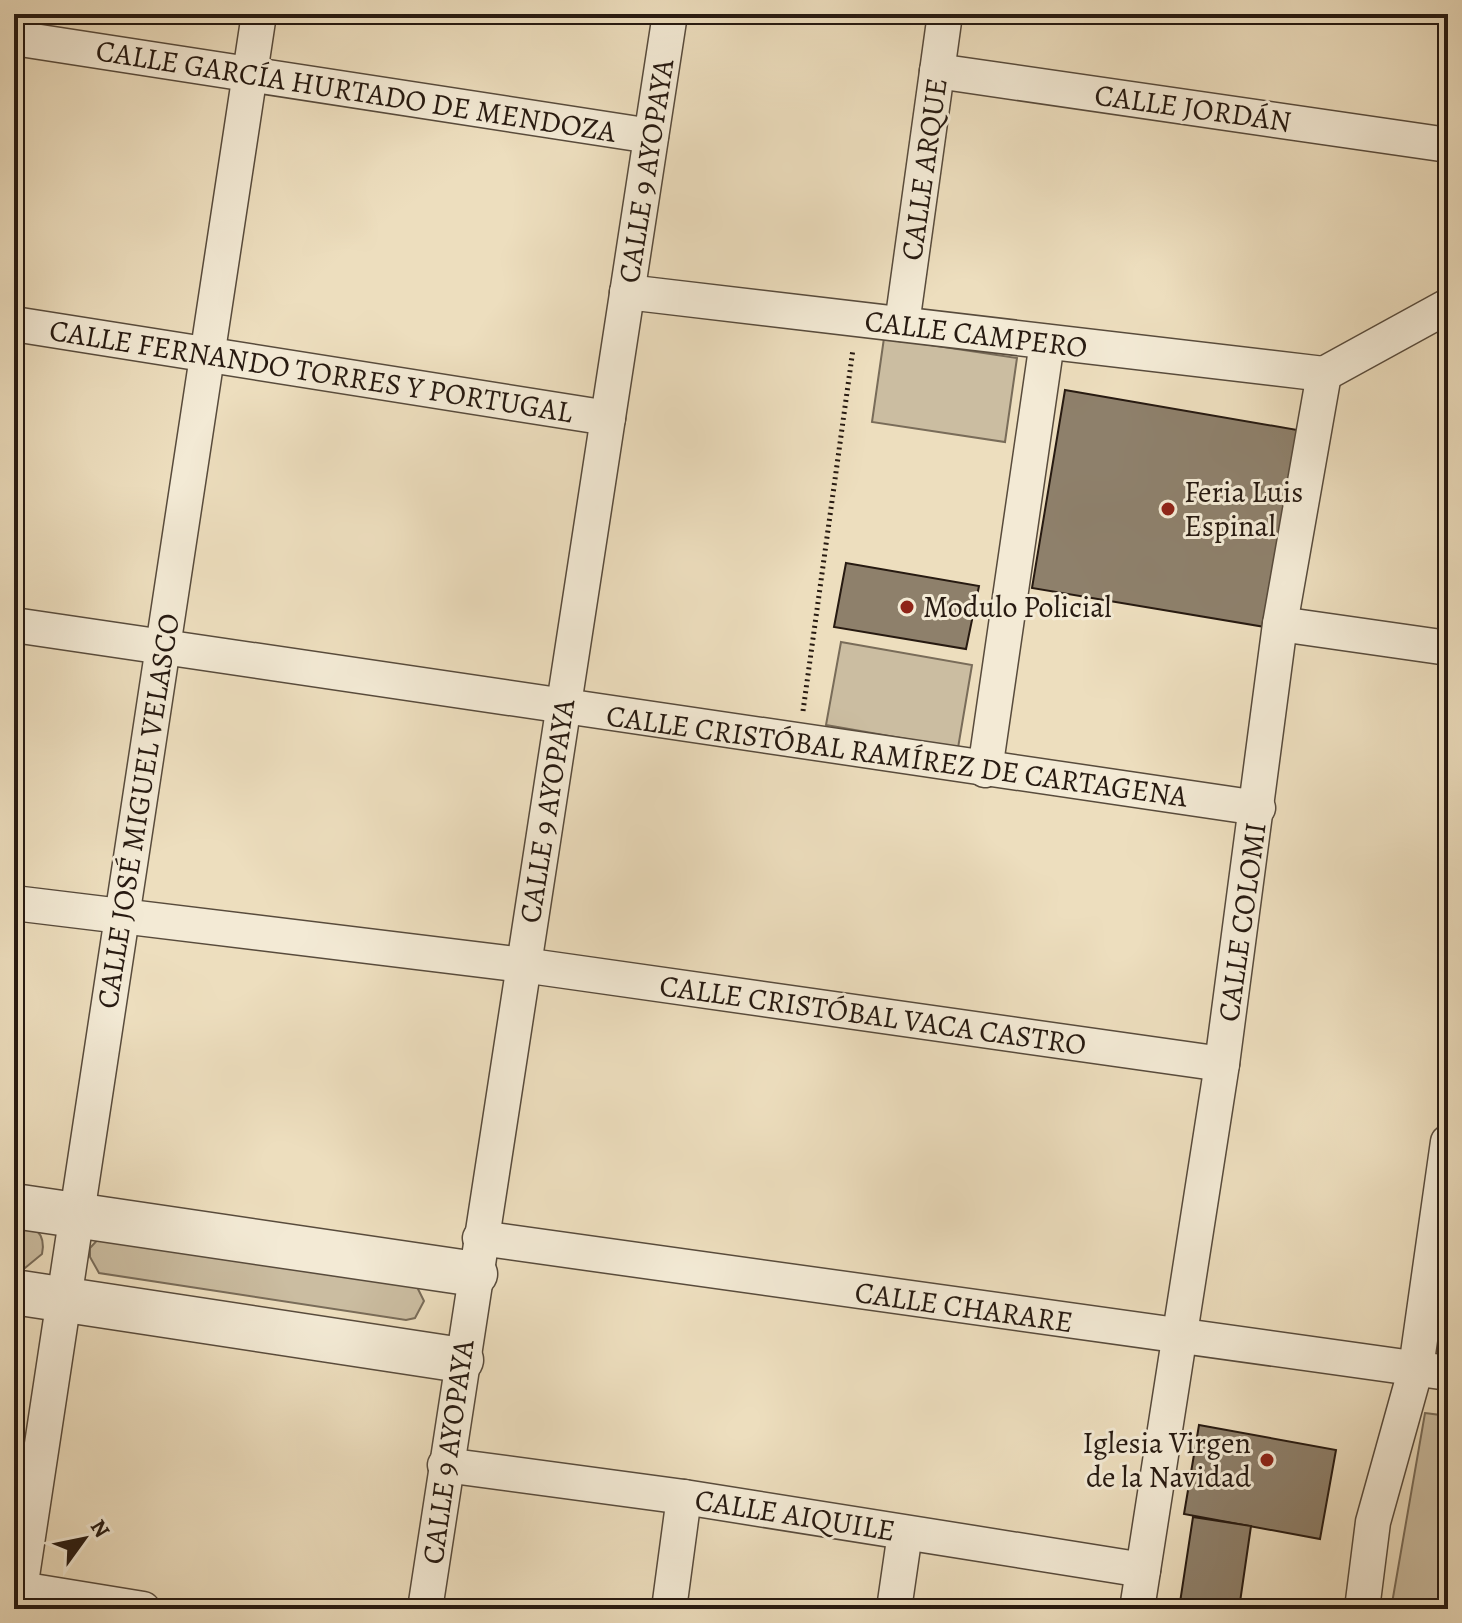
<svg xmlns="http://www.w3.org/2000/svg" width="1462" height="1623" font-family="Alegreya,serif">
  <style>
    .green { fill: #cbbda1; stroke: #796c59; stroke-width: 2 }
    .building { fill: #8e806b; stroke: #271a11; stroke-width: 2 }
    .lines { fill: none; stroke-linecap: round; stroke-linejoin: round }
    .minor-casing { stroke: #584b3c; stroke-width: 37 }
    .tertiary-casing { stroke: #584b3c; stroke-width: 47 }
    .path { stroke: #271a11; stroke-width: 5; stroke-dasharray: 2 4; stroke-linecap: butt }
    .minor { stroke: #f3ead5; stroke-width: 34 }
    .tertiary { stroke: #f3ead5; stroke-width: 44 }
    .poi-dot { fill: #8f2418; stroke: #f3ead5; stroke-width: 3 }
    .labels { text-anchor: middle; stroke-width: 6; stroke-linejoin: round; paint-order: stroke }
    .street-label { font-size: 30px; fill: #271a11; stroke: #f3ead5 }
    .poi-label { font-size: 30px; fill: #271a11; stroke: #f3ead5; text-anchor: start }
  </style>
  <rect width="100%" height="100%" fill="#eddebe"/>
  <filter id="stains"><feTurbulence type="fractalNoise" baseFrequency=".0025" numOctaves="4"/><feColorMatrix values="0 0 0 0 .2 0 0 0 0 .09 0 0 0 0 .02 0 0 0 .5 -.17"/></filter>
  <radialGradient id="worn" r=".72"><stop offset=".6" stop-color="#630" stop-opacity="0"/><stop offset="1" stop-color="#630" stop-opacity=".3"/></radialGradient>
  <g class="green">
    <path d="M 884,338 L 1017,358 L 1005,442 L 872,422 Z"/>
    <path d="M 841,642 L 972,665 L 958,748 L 826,725 Z"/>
    <path d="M 14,1219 C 32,1226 47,1231 42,1254 L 25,1268 L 14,1266 Z"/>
    <path d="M 102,1235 L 417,1287 L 424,1301 L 415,1318 L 406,1320 L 99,1273 L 90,1257 L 90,1248 Z"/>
    <path d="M 1425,1413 L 1448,1416 L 1448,1609 L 1391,1609 Z"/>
  </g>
  <g class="building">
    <path d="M 1065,390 L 1303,431 L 1271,628 L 1032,588 Z"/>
    <path d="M 846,563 L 979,586 L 966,649 L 834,627 Z"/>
    <path d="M 1199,1425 L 1336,1450 L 1320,1539 L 1184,1514 Z"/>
    <path d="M 1193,1517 L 1251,1526 L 1239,1609 L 1179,1609 Z"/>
  </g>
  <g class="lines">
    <defs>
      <g id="minor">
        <path d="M 14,38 L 651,136"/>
        <path d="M 937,71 L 1448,145"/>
        <path d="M 627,292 L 1324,374"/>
        <path d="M 14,324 L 608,418"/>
        <path d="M 902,324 L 945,14"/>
        <path d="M 1324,374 L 1448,306"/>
        <path d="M 1280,624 L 1448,648"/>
        <path d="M 14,625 L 1258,808"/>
        <path d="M 985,770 L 1047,342"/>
        <path d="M 14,903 L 523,965 L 1222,1064"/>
        <path d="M 480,1238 L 1448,1373"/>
        <path d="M 445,1465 L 684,1497 L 1143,1570"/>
        <path d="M 14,1588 L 143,1609"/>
        <path d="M 17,1609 L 259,14"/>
        <path d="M 425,1609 L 670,14"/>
        <path d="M 669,1609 L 684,1497"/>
        <path d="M 894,1609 L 905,1533"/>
        <path d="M 1137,1609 L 1222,1064 L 1280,624 L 1324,374"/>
        <path d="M 1362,1609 L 1373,1522 L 1416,1368 L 1448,1142"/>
      </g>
      <g id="tertiary">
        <path d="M 14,1206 L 475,1274"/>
        <path d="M 14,1292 L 461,1360"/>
      </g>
    </defs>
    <use href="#minor" class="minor-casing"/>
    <use href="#tertiary" class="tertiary-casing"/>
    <path class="path" d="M 803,711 L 853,349"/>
    <use href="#minor" class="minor"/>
    <use href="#tertiary" class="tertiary"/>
  </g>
  <g class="poi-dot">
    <circle cx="1168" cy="509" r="8"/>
    <circle cx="907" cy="607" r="8"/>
    <circle cx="1267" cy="1460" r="8"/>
  </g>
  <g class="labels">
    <g class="street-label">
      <text transform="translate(356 91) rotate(9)" y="10">CALLE GARCÍA HURTADO DE MENDOZA</text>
      <text transform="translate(1193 108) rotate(8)" y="10">CALLE JORDÁN</text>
      <text transform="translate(924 169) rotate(-82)" y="10">CALLE ARQUE</text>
      <text transform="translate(646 171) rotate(-81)" y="10">CALLE 9 AYOPAYA</text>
      <text transform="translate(976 334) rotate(7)" y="10">CALLE CAMPERO</text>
      <text transform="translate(311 371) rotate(9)" y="10">CALLE FERNANDO TORRES Y PORTUGAL</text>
      <text transform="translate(897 756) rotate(8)" y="10">CALLE CRISTÓBAL RAMÍREZ DE CARTAGENA</text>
      <text transform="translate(138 811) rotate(-81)" y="10">CALLE JOSÉ MIGUEL VELASCO</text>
      <text transform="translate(547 811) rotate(-81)" y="10">CALLE 9 AYOPAYA</text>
      <text transform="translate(1242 922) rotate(-82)" y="10">CALLE COLOMI</text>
      <text transform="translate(873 1015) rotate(8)" y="10">CALLE CRISTÓBAL VACA CASTRO</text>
      <text transform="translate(964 1307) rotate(8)" y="10">CALLE CHARARE</text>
      <text transform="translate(448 1452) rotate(-82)" y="10">CALLE 9 AYOPAYA</text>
      <text transform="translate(795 1515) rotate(9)" y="10">CALLE AIQUILE</text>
    </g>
    <g class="poi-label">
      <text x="1184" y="502">Feria Luis<tspan x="1184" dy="34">Espinal</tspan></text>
      <text x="923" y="617">Modulo Policial</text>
      <text x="1251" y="1453" text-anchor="end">Iglesia Virgen<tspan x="1251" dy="34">de la Navidad</tspan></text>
    </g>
  </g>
  <rect width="1462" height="1623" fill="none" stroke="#eddebe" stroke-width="48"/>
  <rect x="16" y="16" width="1430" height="1591" fill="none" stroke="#271a11" stroke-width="4"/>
  <rect x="24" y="24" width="1414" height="1575" fill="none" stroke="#271a11" stroke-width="2"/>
  <g transform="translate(84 1539) rotate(57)" stroke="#f3ead5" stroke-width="6" paint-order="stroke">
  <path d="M0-6L14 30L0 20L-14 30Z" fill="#271a11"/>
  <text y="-12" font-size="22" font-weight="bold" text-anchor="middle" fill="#271a11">N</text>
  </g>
  <rect width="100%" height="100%" filter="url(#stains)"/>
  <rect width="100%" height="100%" fill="url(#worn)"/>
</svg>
